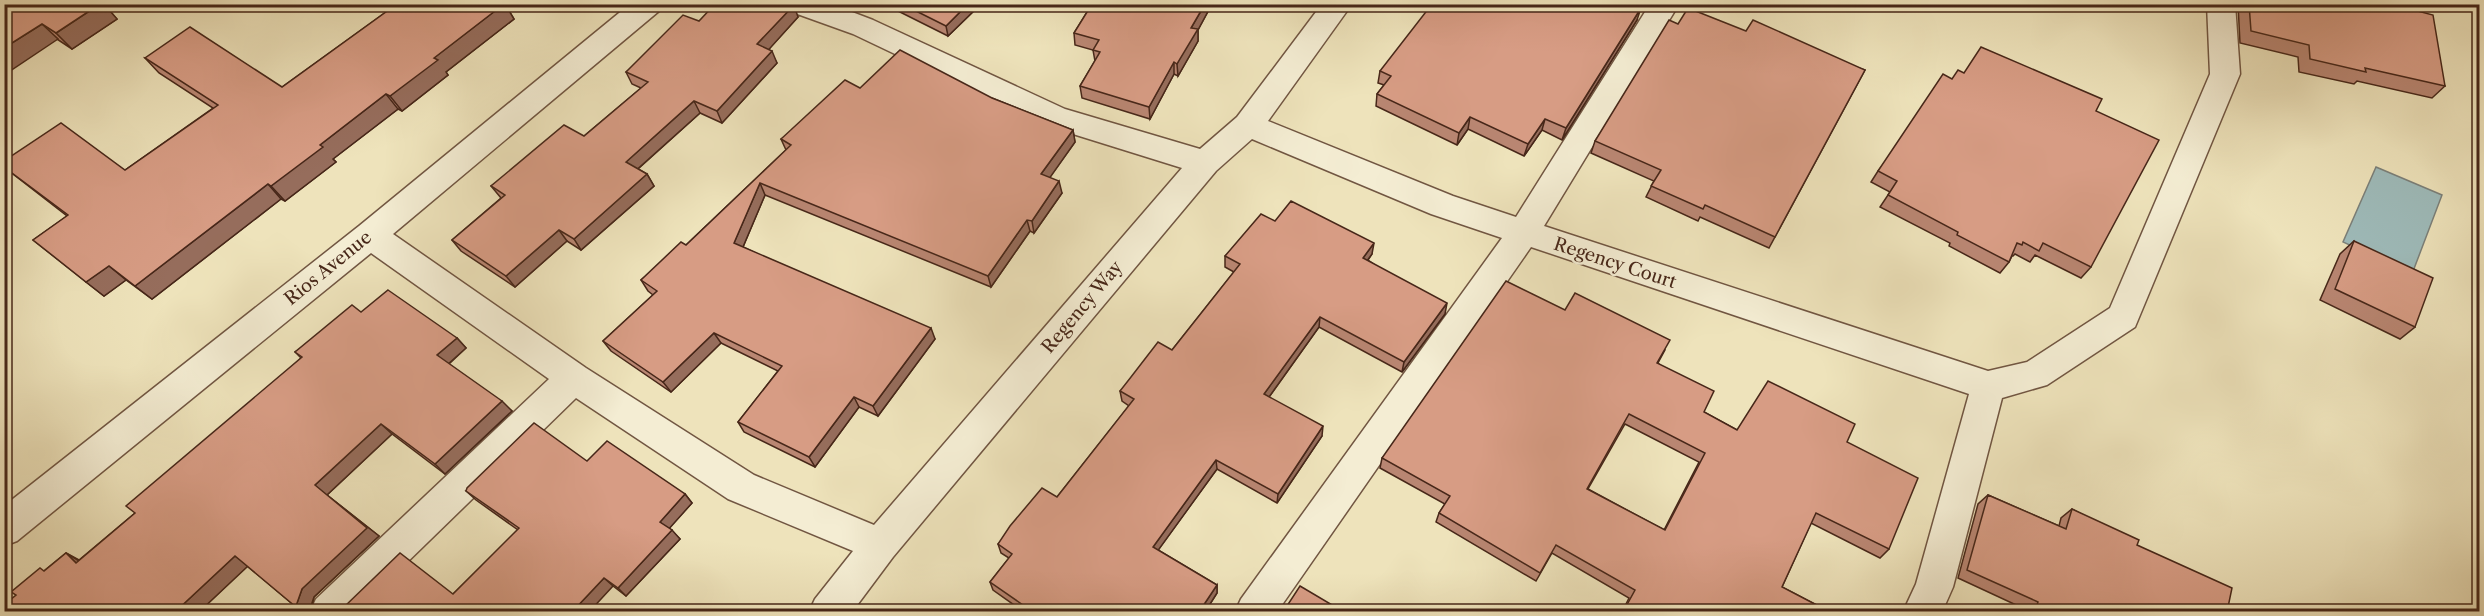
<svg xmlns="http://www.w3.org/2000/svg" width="2484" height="616" font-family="'Libre Caslon Text',serif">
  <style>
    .water { fill: #9ebbba; stroke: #7b807a; stroke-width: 1.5 }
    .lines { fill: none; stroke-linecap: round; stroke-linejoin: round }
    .minor-casing { stroke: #715642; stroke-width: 3 }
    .minor { fill: #f4edd3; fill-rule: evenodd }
    .wall { fill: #b98672; stroke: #472719; stroke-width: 1.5; fill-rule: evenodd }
    .shaded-wall { fill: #966d5c; stroke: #472719; stroke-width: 1.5 }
    .building { fill: #d79c84; stroke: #472719; stroke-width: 1.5; fill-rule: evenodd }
    .labels { text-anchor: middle; stroke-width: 5; stroke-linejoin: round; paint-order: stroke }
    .street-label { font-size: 18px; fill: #472719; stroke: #f4edd3 }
  </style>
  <rect width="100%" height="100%" fill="#eee3bb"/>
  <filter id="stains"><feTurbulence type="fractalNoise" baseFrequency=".00333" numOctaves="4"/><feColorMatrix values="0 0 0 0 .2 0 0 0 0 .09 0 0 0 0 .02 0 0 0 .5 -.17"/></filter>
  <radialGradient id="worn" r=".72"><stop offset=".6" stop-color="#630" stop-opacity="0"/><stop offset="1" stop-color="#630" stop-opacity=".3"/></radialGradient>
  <path class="water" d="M 2376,167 L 2442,195 L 2412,274 L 2343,242 Z"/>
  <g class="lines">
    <defs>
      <path id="minor" d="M 630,4 L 663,4 L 659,11 L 393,234 L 586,368 L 754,475 L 874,525 L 1182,168 L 1044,125 L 853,34 L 789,11 L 785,4 L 831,4 L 873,20 L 1065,109 L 1200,149 L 1237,117 L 1322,4 L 1352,4 L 1268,121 L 1453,196 L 1516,217 L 1650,4 L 1679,4 L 1544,226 L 1988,371 L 2027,362 L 2110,308 L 2210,74 L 2207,4 L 2235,4 L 2240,74 L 2135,327 L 2047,385 L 2002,398 L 1953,587 L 1942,612 L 1903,612 L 1916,584 L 1969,394 L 1531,247 L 1277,612 L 1235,612 L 1241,599 L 1502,238 L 1431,214 L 1252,139 L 1216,171 L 893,557 L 852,612 L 809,612 L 815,599 L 853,551 L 728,499 L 576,398 L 356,612 L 310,612 L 316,599 L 549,379 L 371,253 L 17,541 L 4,546 L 4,506 L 359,226 Z"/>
    </defs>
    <use href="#minor" class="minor-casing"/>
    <use href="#minor" class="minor"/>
  </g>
  <g class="wall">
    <path d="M 4,4 L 104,4 L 117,19 L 72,49 Z"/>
    <path d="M 382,4 L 505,4 L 514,19 L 446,72 L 448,75 L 402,111 L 398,109 L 333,159 L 336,162 L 285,201 L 281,199 L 152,299 L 126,280 L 104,296 L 33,240 L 67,216 L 4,167 L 125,170 L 213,108 L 159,73 L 145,58 L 282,87 L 390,9 Z"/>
    <path d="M 884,4 L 981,4 L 948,36 Z"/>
    <path d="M 1092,4 L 1212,4 L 1198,30 L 1198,41 L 1178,76 L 1174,74 L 1150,119 L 1082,98 L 1080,86 L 1095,61 L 1093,50 L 1075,45 L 1074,33 Z"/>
    <path d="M 2238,4 L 2391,4 L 2445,86 L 2432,98 L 2357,81 L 2354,84 L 2299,72 L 2298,57 L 2240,43 Z"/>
    <path d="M 798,17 L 769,49 L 777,63 L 722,123 L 700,113 L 638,169 L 647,174 L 654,186 L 581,250 L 567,241 L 515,287 L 461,251 L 452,240 L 501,198 L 491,186 L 584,136 L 641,88 L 632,84 L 626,72 L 699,21 Z"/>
    <path d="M 1637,20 L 1562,140 L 1542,130 L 1524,156 L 1468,129 L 1457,145 L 1376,106 L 1377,94 L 1384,85 L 1378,83 L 1380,71 Z"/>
    <path d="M 1678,24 L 1746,31 L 1865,70 L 1769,248 L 1700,217 L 1698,221 L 1646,197 L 1654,181 L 1591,153 L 1595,141 Z"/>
    <path d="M 1964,73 L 2096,111 L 2091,267 L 2081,278 L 2035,255 L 2030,262 L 2015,254 L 2013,256 L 2012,256 L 2009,262 L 2000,273 L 1949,246 L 1950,243 L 1880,207 L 1890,192 L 1871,182 L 1878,171 L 1952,79 Z"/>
    <path d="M 860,88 L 992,98 L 1073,130 L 1075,142 L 1049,178 L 1062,193 L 1034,233 L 1030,231 L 991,287 L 765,195 L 743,247 L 935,339 L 878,416 L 859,407 L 815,467 L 744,432 L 738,422 L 778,371 L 721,343 L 671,392 L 611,351 L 603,341 L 653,295 L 648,291 L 641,280 L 686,245 L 786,150 L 781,139 Z"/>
    <path d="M 1275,221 L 1372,254 L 1368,260 L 1445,314 L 1402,372 L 1319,327 L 1269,397 L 1322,436 L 1277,503 L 1217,469 L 1158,550 L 1217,585 L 1217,593 L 1205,612 L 1024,612 L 993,590 L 990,582 L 1009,558 L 1001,553 L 998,544 L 1057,497 L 1129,406 L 1122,401 L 1120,391 L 1172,350 L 1234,272 L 1225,267 L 1225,256 Z"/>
    <path d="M 2354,241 L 2415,327 L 2400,339 L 2320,300 L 2340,254 Z"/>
    <path d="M 1565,310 L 1665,350 L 1658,363 L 1704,412 L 1737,430 L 1847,442 L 1889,549 L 1880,558 L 1811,523 L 1782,587 L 1830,612 L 1622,612 L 1629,598 L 1552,553 L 1536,581 L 1436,522 L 1439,513 L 1445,504 L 1380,468 L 1382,458 ZM 1625,424 L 1699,462 L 1664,530 L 1588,489 Z"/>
    <path d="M 361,312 L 457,338 L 466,348 L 449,364 L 512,411 L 445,474 L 392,434 L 327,495 L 379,536 L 314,597 L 312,606 L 345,606 L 453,594 L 518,530 L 476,500 L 466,491 L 587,461 L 685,494 L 692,503 L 669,528 L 680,539 L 626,596 L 613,586 L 302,612 L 247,566 L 199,612 L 4,612 L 45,570 L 66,553 L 79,560 L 135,513 L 301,358 L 295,352 Z"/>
    <path d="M 1988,495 L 2059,526 L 2061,518 L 2072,509 L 2137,545 L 2227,612 L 2027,612 L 2027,610 L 1958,578 L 1978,504 Z"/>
  </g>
  <g class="shaded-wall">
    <path d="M 100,4 L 104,4 L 117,19 L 72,49 L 56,33 Z"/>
    <path d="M 504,4 L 505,4 L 514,19 L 446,72 L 448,75 L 402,111 L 390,96 L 434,58 Z"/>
    <path d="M 968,4 L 981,4 L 948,36 L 946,26 Z"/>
    <path d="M 1205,4 L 1212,4 L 1198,30 L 1198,41 L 1178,76 L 1177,64 L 1191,28 Z"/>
    <path d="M 794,5 L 798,17 L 762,57 L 757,44 Z"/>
    <path d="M 1641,8 L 1637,20 L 1562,140 L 1566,128 Z"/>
    <path d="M 42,24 L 58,39 L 4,75 L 4,48 Z"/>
    <path d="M 772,51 L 777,63 L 722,123 L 717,111 Z"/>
    <path d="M 1174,62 L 1174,74 L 1150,119 L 1149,107 Z"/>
    <path d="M 386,94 L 398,109 L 333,159 L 336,162 L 285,201 L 271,186 L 320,145 Z"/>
    <path d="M 694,101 L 700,113 L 633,173 L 626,162 Z"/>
    <path d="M 1470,117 L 1468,129 L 1457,145 L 1459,133 Z"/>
    <path d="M 1545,119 L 1542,130 L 1524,156 L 1528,144 Z"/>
    <path d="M 1073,130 L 1075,142 L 1044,186 L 1041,174 Z"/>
    <path d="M 647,174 L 654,186 L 581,250 L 574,239 Z"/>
    <path d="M 1059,181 L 1062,193 L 1034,233 L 1032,221 Z"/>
    <path d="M 760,183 L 765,195 L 740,254 L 734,243 Z"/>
    <path d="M 268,184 L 281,199 L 152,299 L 135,286 Z"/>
    <path d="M 1027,220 L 1030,231 L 991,287 L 988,276 Z"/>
    <path d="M 559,230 L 567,241 L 515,287 L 506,276 Z"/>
    <path d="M 1374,243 L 1372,254 L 1361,269 L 1363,258 Z"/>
    <path d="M 109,266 L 126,280 L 104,296 L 86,282 Z"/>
    <path d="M 1447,303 L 1445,314 L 1402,372 L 1404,362 Z"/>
    <path d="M 1320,317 L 1319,327 L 1264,404 L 1264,394 Z"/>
    <path d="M 931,328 L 935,339 L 878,416 L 873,406 Z"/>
    <path d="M 714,333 L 721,343 L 671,392 L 663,382 Z"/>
    <path d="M 457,338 L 466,348 L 447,365 L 437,355 Z"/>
    <path d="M 854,397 L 859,407 L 815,467 L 809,457 Z"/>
    <path d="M 502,401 L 512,411 L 445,474 L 435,464 Z"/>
    <path d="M 381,424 L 392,434 L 327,495 L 379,536 L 314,597 L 309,612 L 296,606 L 302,589 L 315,485 Z"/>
    <path d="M 1323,426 L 1322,436 L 1277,503 L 1278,494 Z"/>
    <path d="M 1216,460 L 1217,469 L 1154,556 L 1153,547 Z"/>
    <path d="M 685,494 L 692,503 L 667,531 L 660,522 Z"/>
    <path d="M 672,530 L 680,539 L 626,596 L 618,588 Z"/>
    <path d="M 66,553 L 81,562 L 76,563 Z"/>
    <path d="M 235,556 L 249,565 L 199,612 L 175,612 Z"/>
    <path d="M 604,578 L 613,586 L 589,612 L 572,612 Z"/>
    <path d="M 1217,585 L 1217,593 L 1205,612 L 1199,612 Z"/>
  </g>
  <g class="building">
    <path d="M 4,4 L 100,4 L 56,33 L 42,24 L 4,48 Z"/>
    <path d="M 397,4 L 504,4 L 434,58 L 438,60 L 390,96 L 386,94 L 320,145 L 323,147 L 271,186 L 268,184 L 135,286 L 109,266 L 86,282 L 33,240 L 68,215 L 4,167 L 4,161 L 61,123 L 125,170 L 218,105 L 145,58 L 190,27 L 282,87 Z"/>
    <path d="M 715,4 L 794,5 L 757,44 L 772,51 L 717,111 L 694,101 L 626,162 L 647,174 L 574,239 L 559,230 L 506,276 L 452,240 L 505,195 L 491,186 L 564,125 L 584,136 L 648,82 L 626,72 L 683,15 L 699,21 Z"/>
    <path d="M 902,4 L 968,4 L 946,26 Z"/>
    <path d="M 1092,4 L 1205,4 L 1191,28 L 1198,29 L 1177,64 L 1174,62 L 1149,107 L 1080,86 L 1100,52 L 1093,50 L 1099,40 L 1074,33 Z"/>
    <path d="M 1432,4 L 1633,4 L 1641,8 L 1566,128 L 1545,119 L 1528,144 L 1470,117 L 1459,133 L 1377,94 L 1391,76 L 1380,71 Z"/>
    <path d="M 2249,4 L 2391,4 L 2433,15 L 2445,86 L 2365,68 L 2366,72 L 2310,59 L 2309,45 L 2251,31 Z"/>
    <path d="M 1688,8 L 1746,31 L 1753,20 L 1865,70 L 1775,237 L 1705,205 L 1703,209 L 1651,186 L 1661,170 L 1595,141 L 1669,20 L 1678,24 Z"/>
    <path d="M 1981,47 L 2102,99 L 2096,111 L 2159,140 L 2091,267 L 2043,243 L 2039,251 L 2023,242 L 2022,245 L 2017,243 L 2009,262 L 1957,235 L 1958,232 L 1888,195 L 1897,181 L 1878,171 L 1943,74 L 1952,79 L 1958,70 L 1964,73 Z"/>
    <path d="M 900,50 L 992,98 L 1073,130 L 1041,174 L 1059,181 L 1032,221 L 1027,220 L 988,276 L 760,183 L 734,243 L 931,328 L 873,406 L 854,397 L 809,457 L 738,422 L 782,366 L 714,333 L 663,382 L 603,341 L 657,291 L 641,280 L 681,242 L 686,245 L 791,145 L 781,139 L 845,80 L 860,88 Z"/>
    <path d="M 1291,201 L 1374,243 L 1363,258 L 1447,303 L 1404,362 L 1320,317 L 1264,394 L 1323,426 L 1278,494 L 1216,460 L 1153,547 L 1217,585 L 1199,612 L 1033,612 L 990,582 L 1012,554 L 998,544 L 1010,526 L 1042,488 L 1057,497 L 1134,399 L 1120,391 L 1131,377 L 1158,342 L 1172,350 L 1240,264 L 1225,256 L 1261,214 L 1275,221 Z"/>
    <path d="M 2354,241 L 2433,278 L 2415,327 L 2335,289 Z"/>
    <path d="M 1506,281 L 1565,310 L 1575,293 L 1670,340 L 1657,363 L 1714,391 L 1704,412 L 1737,430 L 1768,381 L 1855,424 L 1847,442 L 1918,478 L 1889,549 L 1816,513 L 1782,587 L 1830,612 L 1623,612 L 1635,590 L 1556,545 L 1540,573 L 1439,513 L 1450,496 L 1382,458 ZM 1629,414 L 1705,453 L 1665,530 L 1587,489 Z"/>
    <path d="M 388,290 L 457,338 L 437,355 L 502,401 L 435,464 L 381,424 L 315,485 L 367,528 L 302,589 L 296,606 L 345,606 L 400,553 L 453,594 L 519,528 L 466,491 L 467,488 L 534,423 L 587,461 L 607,441 L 685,494 L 660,522 L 672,530 L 618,588 L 604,578 L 572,612 L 302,612 L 235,556 L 175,612 L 4,612 L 4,605 L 16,595 L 11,592 L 40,568 L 44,571 L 66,553 L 76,563 L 135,513 L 126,506 L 302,357 L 295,352 L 352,305 L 361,312 Z"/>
    <path d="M 1988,495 L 2066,529 L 2072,509 L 2139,540 L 2137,545 L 2232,588 L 2227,612 L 2035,612 L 2038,602 L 1967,570 Z"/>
    <path d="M 1300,586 L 1344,612 L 1283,612 Z"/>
    <path d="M 1384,606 L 1393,612 L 1380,612 Z"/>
  </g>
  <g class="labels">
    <g class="street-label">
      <text transform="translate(1615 263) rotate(18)" y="6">Regency Court</text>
      <text transform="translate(328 268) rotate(-39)" y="6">Rios Avenue</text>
      <text transform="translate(1082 307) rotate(-50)" y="6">Regency Way</text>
    </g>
  </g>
  <rect width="2484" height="616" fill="none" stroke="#eee3bb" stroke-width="24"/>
  <rect x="6" y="6" width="2472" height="604" fill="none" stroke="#472719" stroke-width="3"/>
  <rect x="12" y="12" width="2460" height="592" fill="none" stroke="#472719" stroke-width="1.5"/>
  <rect width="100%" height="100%" filter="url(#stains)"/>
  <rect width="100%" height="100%" fill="url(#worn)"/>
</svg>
